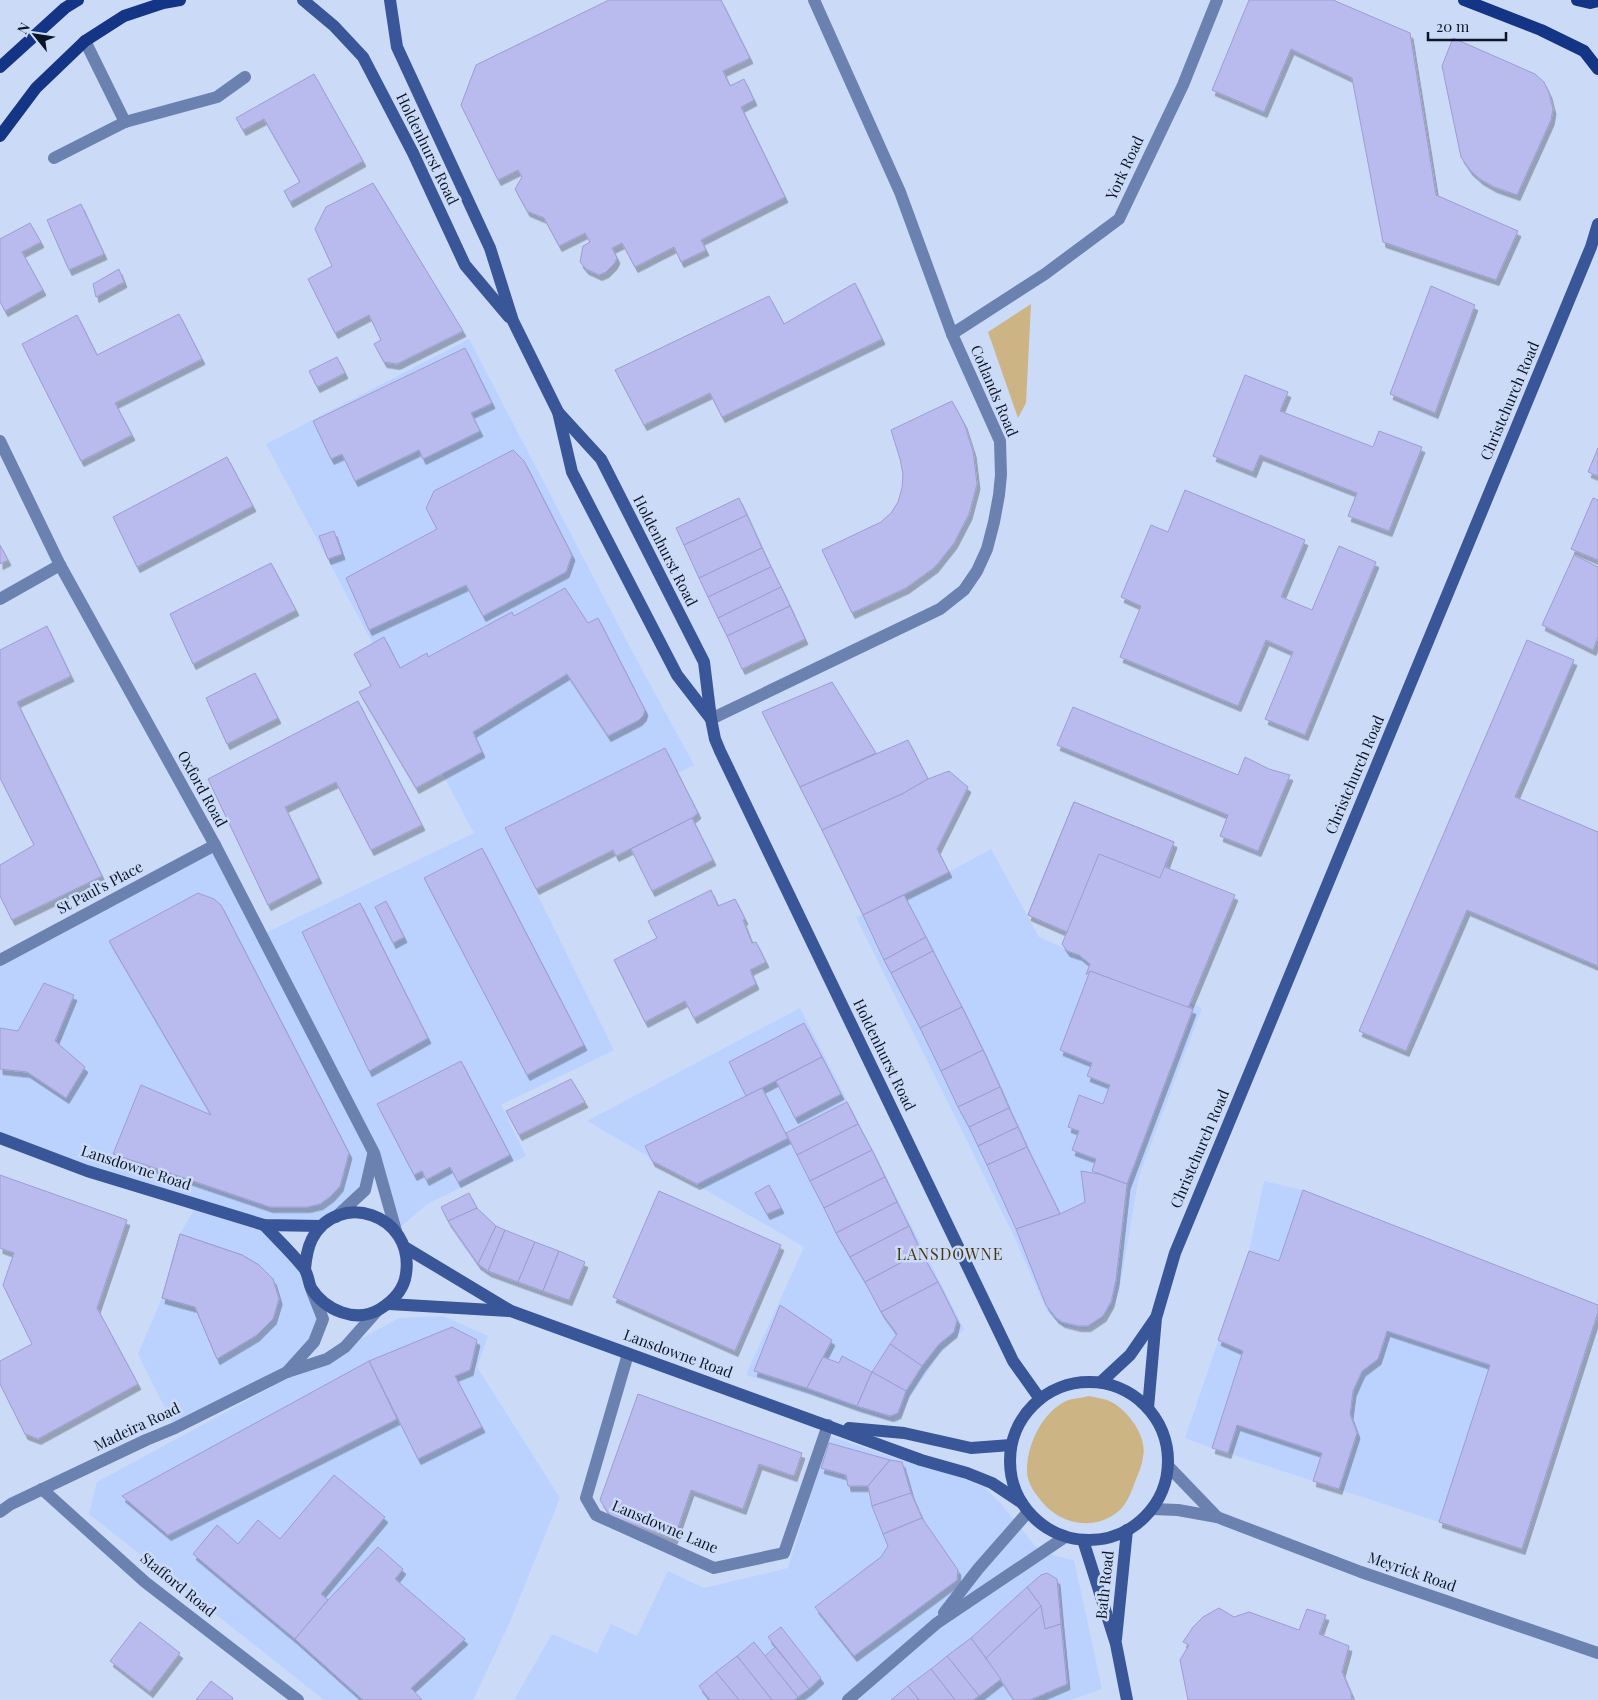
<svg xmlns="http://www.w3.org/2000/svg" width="1598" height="1700" font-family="'Playfair Display',serif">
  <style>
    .built { fill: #bbd2fe }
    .green { fill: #ccb485 }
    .building { fill: #b9baee; stroke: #9d9dd0; filter: url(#shadow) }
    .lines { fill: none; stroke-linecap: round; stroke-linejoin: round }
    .minor { stroke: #6b82b0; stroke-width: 12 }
    .secondary { stroke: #385698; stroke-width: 12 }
    .primary { stroke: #143485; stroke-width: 12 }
    .labels { text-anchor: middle; stroke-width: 5; stroke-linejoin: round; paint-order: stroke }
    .street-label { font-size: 15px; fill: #0c1525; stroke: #cbdaf7 }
    .neighbourhood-label { font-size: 16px; letter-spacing: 1px; fill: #47350e; stroke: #cbdaf7 }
  </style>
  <defs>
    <filter id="shadow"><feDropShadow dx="3" dy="5.5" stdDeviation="0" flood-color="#0004"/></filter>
  </defs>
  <rect width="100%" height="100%" fill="#cbdaf7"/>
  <g class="built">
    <path d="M 469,339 L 633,653 L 694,765 L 516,851 L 614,1050 L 501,1105 L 526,1156 L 427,1204 L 396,1231 L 374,1154 L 365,1190 L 321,1226 L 264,1226 L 305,1269 L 323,1319 L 287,1372 L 175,1428 L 138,1354 L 162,1298 L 180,1234 L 197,1205 L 0,1138 L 0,960 L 215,845 L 261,935 L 474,833 L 266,444 Z"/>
    <path d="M 949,771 L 968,787 L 937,849 L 949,872 L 991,849 L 1039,937 L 1202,1008 L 1139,1176 L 1119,1292 L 1111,1310 L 1100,1321 L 1086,1329 L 1063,1326 L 1054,1319 L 1047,1311 L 1012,1232 L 856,917 L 862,915 L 822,830 Z"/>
    <path d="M 800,1008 L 964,1329 L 939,1355 L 907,1402 L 897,1423 L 746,1375 L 804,1247 L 587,1121 Z"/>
    <path d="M 1264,1181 L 1303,1190 L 1598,1305 L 1598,1312 L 1522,1549 L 1212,1448 L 1185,1438 L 1249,1251 Z"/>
    <path d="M 443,1316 L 488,1336 L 477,1367 L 560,1498 L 509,1624 L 473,1700 L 324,1700 L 89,1514 L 97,1482 L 399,1318 Z"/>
    <path d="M 829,1436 L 913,1464 L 959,1477 L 984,1487 L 1002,1505 L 1036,1547 L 1056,1556 L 1074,1560 L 1102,1689 L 1070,1700 L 514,1700 L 552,1634 L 597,1653 L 611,1624 L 637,1636 L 668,1571 L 704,1588 L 788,1568 Z"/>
  </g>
  <g class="green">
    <path d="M 1031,304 L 1026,403 L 1018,418 L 988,332 Z"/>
    <path d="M 1088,1396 C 1094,1397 1101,1398 1107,1400 C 1126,1407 1148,1436 1143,1457 C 1142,1466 1138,1474 1135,1482 C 1131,1493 1125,1508 1115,1514 C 1089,1532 1056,1522 1039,1498 C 1033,1491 1027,1481 1027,1471 C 1027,1444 1042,1413 1066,1401 C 1073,1398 1082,1398 1088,1396 Z"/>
  </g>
  <g class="building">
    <path d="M 609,0 L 721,0 L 750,58 L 723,71 L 730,86 L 744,79 L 754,100 L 741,107 L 785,197 L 701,240 L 706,250 L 681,262 L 674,247 L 635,267 L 622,243 L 612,248 L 617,258 L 614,264 L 606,272 L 599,275 L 586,269 L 580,262 L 583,246 L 590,242 L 585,233 L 559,246 L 544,218 L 527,211 L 515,189 L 522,177 L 518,170 L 498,180 L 461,105 L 476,65 Z"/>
    <path d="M 1249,0 L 1333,0 L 1410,33 L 1436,195 L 1518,231 L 1496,280 L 1383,242 L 1352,78 L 1291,49 L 1264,112 L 1212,90 Z"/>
    <path d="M 1453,38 L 1535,74 L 1544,82 L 1549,93 L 1553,109 L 1551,120 L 1517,195 L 1494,187 L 1480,179 L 1470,170 L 1461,157 L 1442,66 Z"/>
    <path d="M 314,74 L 363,161 L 290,202 L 284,191 L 300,182 L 264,119 L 243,130 L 236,118 Z"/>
    <path d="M 373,183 L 463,331 L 397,364 L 384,362 L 374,344 L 381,340 L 369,315 L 335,333 L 308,279 L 332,266 L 315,229 L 326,207 Z"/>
    <path d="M 81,204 L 104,254 L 69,270 L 47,220 Z"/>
    <path d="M 30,223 L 41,242 L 22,252 L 43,290 L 5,311 L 0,302 L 0,239 Z"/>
    <path d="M 119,269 L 124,282 L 96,297 L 93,284 Z"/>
    <path d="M 855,283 L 882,339 L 722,417 L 710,393 L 644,425 L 615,370 L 769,296 L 784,324 Z"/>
    <path d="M 1431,286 L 1475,305 L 1435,413 L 1390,394 Z"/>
    <path d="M 179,314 L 202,359 L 115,403 L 132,435 L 81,461 L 22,344 L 77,315 L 97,355 Z"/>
    <path d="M 465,348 L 492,403 L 471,413 L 480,431 L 423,459 L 419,450 L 355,481 L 342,454 L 331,459 L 313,421 Z"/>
    <path d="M 337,357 L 345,373 L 317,387 L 309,371 Z"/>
    <path d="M 1245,375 L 1288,392 L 1280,411 L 1373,447 L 1379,431 L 1422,447 L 1389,531 L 1348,516 L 1357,493 L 1260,455 L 1253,472 L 1213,456 Z"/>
    <path d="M 952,401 L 964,423 L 973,451 L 977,484 L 969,514 L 954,543 L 935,567 L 906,588 L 852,613 L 822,550 L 881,522 L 891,513 L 898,502 L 902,488 L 903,474 L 900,459 L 891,430 Z"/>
    <path d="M 1598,448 L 1598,476 L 1588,472 Z"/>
    <path d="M 513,450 L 524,461 L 572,555 L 566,572 L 483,616 L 466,585 L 369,630 L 346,578 L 437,529 L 426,508 L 434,491 Z"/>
    <path d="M 227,457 L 253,506 L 137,567 L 113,517 Z"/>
    <path d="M 1185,490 L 1305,540 L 1281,597 L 1312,610 L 1339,546 L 1376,562 L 1305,735 L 1265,719 L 1293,652 L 1266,640 L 1238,706 L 1120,657 L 1141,606 L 1121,597 L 1151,525 L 1168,532 Z"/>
    <path d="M 739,498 L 747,515 L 684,545 L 676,528 Z"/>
    <path d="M 1593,498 L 1598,500 L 1598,560 L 1571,549 Z"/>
    <path d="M 747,515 L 762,548 L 699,578 L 684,545 Z"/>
    <path d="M 334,531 L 342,554 L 328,559 L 319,536 Z"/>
    <path d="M 0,545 L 8,560 L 0,564 Z"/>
    <path d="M 762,548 L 771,567 L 708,597 L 699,578 Z"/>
    <path d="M 1574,555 L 1598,567 L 1598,637 L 1593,650 L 1542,625 Z"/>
    <path d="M 271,563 L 296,610 L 193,664 L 170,614 Z"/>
    <path d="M 771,567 L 781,587 L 718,618 L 708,597 Z"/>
    <path d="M 781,587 L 790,606 L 727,636 L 718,618 Z"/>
    <path d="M 565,588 L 588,623 L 598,618 L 645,710 L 643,716 L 639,720 L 608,736 L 567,674 L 473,732 L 482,752 L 416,788 L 359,692 L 371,686 L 354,654 L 384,637 L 400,668 L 427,653 L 428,657 L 512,612 L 514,616 Z"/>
    <path d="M 790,606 L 805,639 L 742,669 L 727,636 Z"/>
    <path d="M 47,626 L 71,676 L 17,702 L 102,876 L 12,920 L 0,896 L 0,865 L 34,845 L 0,778 L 0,650 Z"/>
    <path d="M 1527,640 L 1574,660 L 1515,797 L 1598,832 L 1598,966 L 1467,910 L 1406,1051 L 1359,1031 Z"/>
    <path d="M 255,673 L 278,718 L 227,744 L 206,698 Z"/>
    <path d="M 832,682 L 876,753 L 800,787 L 762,712 Z"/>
    <path d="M 358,701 L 422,825 L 371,850 L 336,782 L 285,807 L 319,878 L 268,905 L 208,779 Z"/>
    <path d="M 1073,707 L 1238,775 L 1245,757 L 1269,769 L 1290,775 L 1258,851 L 1220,836 L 1228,815 L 1057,745 Z"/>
    <path d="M 908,740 L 928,779 L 902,794 L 822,830 L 800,787 Z"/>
    <path d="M 665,748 L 698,813 L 692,818 L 616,856 L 613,850 L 536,889 L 505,828 Z"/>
    <path d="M 949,771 L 968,787 L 937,849 L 949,872 L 863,915 L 822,830 L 902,794 L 928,779 Z"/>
    <path d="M 1074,802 L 1174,842 L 1165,867 L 1235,895 L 1188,1008 L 1090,971 L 1086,975 L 1090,964 L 1079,955 L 1067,951 L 1062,944 L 1067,932 L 1028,915 Z"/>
    <path d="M 1074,802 L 1174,842 L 1160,878 L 1099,854 L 1067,932 L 1028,915 Z"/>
    <path d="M 692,818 L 713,860 L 652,891 L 631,849 Z"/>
    <path d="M 482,848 L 584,1045 L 527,1075 L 424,878 Z"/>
    <path d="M 711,890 L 718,906 L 735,899 L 745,919 L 743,920 L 752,943 L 756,942 L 766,962 L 750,970 L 756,984 L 694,1018 L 685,1001 L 645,1022 L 614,960 L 657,938 L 648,921 Z"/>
    <path d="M 198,893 L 214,899 L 221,905 L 349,1153 L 340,1186 L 331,1196 L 320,1204 L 307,1207 L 270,1207 L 113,1154 L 141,1085 L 211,1115 L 109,941 Z"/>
    <path d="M 904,895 L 926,937 L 884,960 L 863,915 Z"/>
    <path d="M 386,901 L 404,937 L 393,943 L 375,907 Z"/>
    <path d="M 360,903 L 428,1038 L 369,1071 L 302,932 Z"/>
    <path d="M 926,937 L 933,951 L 891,973 L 884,960 Z"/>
    <path d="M 933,951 L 962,1007 L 920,1028 L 891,973 Z"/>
    <path d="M 1090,971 L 1193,1009 L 1127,1184 L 1092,1171 L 1096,1159 L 1072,1150 L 1079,1131 L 1068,1127 L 1079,1095 L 1103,1104 L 1110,1085 L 1087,1076 L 1092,1063 L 1060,1050 Z"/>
    <path d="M 44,983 L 74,995 L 55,1041 L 85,1067 L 66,1098 L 27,1072 L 0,1069 L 0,1028 L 18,1031 Z"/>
    <path d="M 962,1007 L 983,1050 L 941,1071 L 920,1028 Z"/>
    <path d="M 804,1023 L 822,1057 L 746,1096 L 729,1062 Z"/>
    <path d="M 983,1050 L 1000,1087 L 958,1107 L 941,1071 Z"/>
    <path d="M 822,1057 L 841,1094 L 795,1118 L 776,1081 Z"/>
    <path d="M 461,1061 L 510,1155 L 458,1182 L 450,1167 L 426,1180 L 422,1171 L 414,1175 L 377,1104 Z"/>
    <path d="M 571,1079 L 585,1102 L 519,1135 L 506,1111 Z"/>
    <path d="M 1000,1087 L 1009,1108 L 969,1127 L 958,1107 Z"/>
    <path d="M 762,1088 L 788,1138 L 697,1184 L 652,1161 L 645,1146 Z"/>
    <path d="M 847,1102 L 858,1124 L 797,1155 L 786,1133 Z"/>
    <path d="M 1009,1108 L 1018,1127 L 978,1146 L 969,1127 Z"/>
    <path d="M 858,1124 L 872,1150 L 810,1181 L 797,1155 Z"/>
    <path d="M 1018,1127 L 1027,1147 L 987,1165 L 978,1146 Z"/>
    <path d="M 1027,1147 L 1060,1214 L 1016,1229 L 987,1165 Z"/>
    <path d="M 872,1150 L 885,1177 L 824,1208 L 810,1181 Z"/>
    <path d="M 1081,1171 L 1099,1174 L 1127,1184 L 1116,1280 L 1111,1302 L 1103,1316 L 1088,1326 L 1078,1326 L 1062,1322 L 1056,1318 L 1046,1305 L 1016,1229 L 1060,1214 L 1085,1202 Z"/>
    <path d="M 0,1175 L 127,1220 L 97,1308 L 138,1384 L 38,1439 L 25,1434 L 0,1384 L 0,1361 L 32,1344 L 3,1285 L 14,1253 L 0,1248 Z"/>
    <path d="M 885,1177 L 897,1202 L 836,1233 L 824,1208 Z"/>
    <path d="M 769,1185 L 781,1208 L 767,1214 L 755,1193 Z"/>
    <path d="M 1303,1190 L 1598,1305 L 1598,1312 L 1522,1549 L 1439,1522 L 1490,1365 L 1387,1331 L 1378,1359 L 1362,1371 L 1353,1391 L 1350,1414 L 1357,1433 L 1339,1489 L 1313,1481 L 1322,1453 L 1237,1425 L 1228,1453 L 1212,1448 L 1243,1351 L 1218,1340 L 1249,1251 L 1279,1261 Z"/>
    <path d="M 659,1191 L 781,1245 L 735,1351 L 613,1297 Z"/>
    <path d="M 469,1193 L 477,1208 L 448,1221 L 441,1207 Z"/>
    <path d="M 897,1202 L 909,1226 L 850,1257 L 836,1233 Z"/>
    <path d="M 477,1208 L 496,1226 L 478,1264 L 448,1221 Z"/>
    <path d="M 496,1226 L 505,1230 L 488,1271 L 478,1264 Z"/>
    <path d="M 909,1226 L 921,1252 L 865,1282 L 850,1257 Z"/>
    <path d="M 505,1230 L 535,1242 L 518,1282 L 488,1271 Z"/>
    <path d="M 180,1234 L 242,1255 L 259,1265 L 273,1279 L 279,1299 L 273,1319 L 257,1335 L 217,1359 L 195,1307 L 162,1298 Z"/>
    <path d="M 180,1234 L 242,1255 L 259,1265 L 273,1279 L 279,1299 L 273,1319 L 257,1335 L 217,1359 L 195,1307 L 162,1298 Z"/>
    <path d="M 535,1242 L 559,1251 L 543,1291 L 518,1282 Z"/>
    <path d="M 559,1251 L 585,1262 L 569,1300 L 543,1291 Z"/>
    <path d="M 921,1252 L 938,1282 L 881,1312 L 865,1282 Z"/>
    <path d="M 938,1282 L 957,1320 L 954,1332 L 939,1344 L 922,1366 L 890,1344 L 897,1334 L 881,1312 Z"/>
    <path d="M 780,1305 L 832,1340 L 807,1388 L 754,1371 Z"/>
    <path d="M 452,1327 L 477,1340 L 470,1370 L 455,1376 L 482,1427 L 418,1459 L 369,1361 Z"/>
    <path d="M 890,1344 L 922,1366 L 906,1391 L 872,1372 Z"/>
    <path d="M 842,1356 L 872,1372 L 857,1406 L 807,1388 L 823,1357 L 839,1363 Z"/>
    <path d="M 369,1361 L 397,1419 L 168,1535 L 122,1496 Z"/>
    <path d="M 872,1372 L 906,1391 L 898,1413 L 890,1416 L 857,1406 Z"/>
    <path d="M 638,1394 L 802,1453 L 794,1476 L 759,1464 L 743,1509 L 691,1490 L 674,1539 L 610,1516 L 600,1500 Z"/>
    <path d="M 829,1443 L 890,1460 L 868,1486 L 848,1486 L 846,1475 L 821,1468 Z"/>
    <path d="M 890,1460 L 902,1462 L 911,1493 L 872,1506 L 868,1486 Z"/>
    <path d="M 334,1475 L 385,1517 L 321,1594 L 328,1600 L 295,1639 L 193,1554 L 217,1525 L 238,1544 L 258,1520 L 280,1539 Z"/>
    <path d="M 911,1493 L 922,1518 L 883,1534 L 872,1506 Z"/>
    <path d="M 922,1518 L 958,1570 L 957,1580 L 854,1656 L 815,1607 L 881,1557 L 888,1546 L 883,1534 Z"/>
    <path d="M 378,1547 L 403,1569 L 395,1579 L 465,1639 L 411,1688 L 422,1700 L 363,1700 L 295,1639 L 328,1600 Z"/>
    <path d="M 1047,1573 L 1057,1579 L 1061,1624 L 1045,1629 L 1041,1606 L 1027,1587 L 1041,1575 Z"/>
    <path d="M 1027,1587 L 1041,1606 L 986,1658 L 971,1638 Z"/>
    <path d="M 1041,1606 L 1045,1629 L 1061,1624 L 1067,1684 L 1030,1700 L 1014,1700 L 986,1658 Z"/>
    <path d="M 1219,1608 L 1234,1617 L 1249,1612 L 1299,1630 L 1307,1609 L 1326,1615 L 1319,1634 L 1349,1646 L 1342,1672 L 1351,1693 L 1352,1700 L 1188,1700 L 1180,1660 L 1189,1645 L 1183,1642 L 1193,1627 L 1203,1617 Z"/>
    <path d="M 140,1622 L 180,1653 L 150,1692 L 110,1661 Z"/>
    <path d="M 781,1627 L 821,1678 L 809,1689 L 768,1637 Z"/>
    <path d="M 971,1638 L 1001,1679 L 979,1696 L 947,1656 Z"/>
    <path d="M 754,1642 L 798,1697 L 794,1700 L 772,1700 L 737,1656 Z"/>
    <path d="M 775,1647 L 809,1689 L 798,1697 L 765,1656 Z"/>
    <path d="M 737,1656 L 772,1700 L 739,1700 L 716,1672 Z"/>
    <path d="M 947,1656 L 979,1696 L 973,1700 L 955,1700 L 931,1669 Z"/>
    <path d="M 931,1669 L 955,1700 L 919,1700 L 908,1686 Z"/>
    <path d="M 716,1672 L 739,1700 L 710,1700 L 699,1686 Z"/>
    <path d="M 211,1681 L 233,1698 L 232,1700 L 196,1700 Z"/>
    <path d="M 908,1686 L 919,1700 L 891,1700 Z"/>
  </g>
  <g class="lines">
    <g class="minor">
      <path d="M 85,41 L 125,122"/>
      <path d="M 54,158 L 125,122 L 217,97 L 245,77"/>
      <path d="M 952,334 L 1045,274 L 1119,219 L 1183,85 L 1217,0"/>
      <path d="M 0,441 L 60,565 L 215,845 L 374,1153 L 396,1231"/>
      <path d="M 0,599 L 60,565"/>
      <path d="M 711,719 L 940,609 L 964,590 L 977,571 L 987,549 L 994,522 L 999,495 L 1001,475 L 1000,441 L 952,334 L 900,192 L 814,0"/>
      <path d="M 0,960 L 215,845"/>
      <path d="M 336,1217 L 365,1190 L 373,1155"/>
      <path d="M 628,1354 L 586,1498 L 596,1515 L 714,1568 L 784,1553 L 828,1425"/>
      <path d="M 287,1372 L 314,1342 L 323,1319 L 312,1291"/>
      <path d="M 1168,1466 L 1217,1517"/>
      <path d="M 42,1489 L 145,1582 L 298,1700"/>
      <path d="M 1152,1509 L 1178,1510 L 1217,1517 L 1361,1572 L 1598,1653"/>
      <path d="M 0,1512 L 11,1504 L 146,1440 L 175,1428 L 287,1372 L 327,1359 L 345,1347 L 377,1311"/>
      <path d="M 944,1613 L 978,1569 L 1028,1512"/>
      <path d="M 848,1700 L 937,1623 L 1065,1537"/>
    </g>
    <g class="secondary">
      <path d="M 303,0 L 334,26 L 363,57 L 413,153 L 465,265 L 509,317"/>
      <path d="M 390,0 L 397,47 L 490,248 L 513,321 L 558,412 L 572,472 L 677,675 L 711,719"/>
      <path d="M 558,412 L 601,459 L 704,662 L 711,719 L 715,739 L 720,751 L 1013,1361 L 1040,1399"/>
      <path d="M 0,1138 L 87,1171 L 264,1225 L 321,1226"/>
      <path d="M 264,1225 C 277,1239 291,1252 303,1267 C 308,1272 308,1281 311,1288 C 325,1310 356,1324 380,1309 C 393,1301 404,1289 406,1274 C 415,1213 337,1190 312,1239 C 307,1249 306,1258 305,1269"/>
      <path d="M 406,1248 L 511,1311 L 921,1460 L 967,1473 L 992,1483 L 1022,1503"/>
      <path d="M 389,1304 L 509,1311"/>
      <path d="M 1102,1381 L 1130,1355 L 1155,1319"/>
      <circle cx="1089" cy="1461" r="79"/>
      <path d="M 1148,1408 L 1156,1318 L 1175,1253 L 1591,247 L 1598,224"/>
      <path d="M 849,1428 L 904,1433 L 971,1448 L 1011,1445"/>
      <path d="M 1083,1540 L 1116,1644 L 1127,1700"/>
      <path d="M 1116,1639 L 1127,1530"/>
    </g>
    <g class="primary">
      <path d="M 1464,0 L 1541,30 L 1584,51 L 1598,69"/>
      <path d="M 1577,0 L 1590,3 L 1598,1"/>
      <path d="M 0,67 L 65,8 L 78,0"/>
      <path d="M 0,136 L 36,88 L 85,41 L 124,16 L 163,3 L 180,0"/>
    </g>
  </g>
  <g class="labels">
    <g class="street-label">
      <text transform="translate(427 149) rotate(64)" y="5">Holdenhurst Road</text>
      <text transform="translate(1125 168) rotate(-65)" y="5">York Road</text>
      <text transform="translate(994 391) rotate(67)" y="5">Cotlands Road</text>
      <text transform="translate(1510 401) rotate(-67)" y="5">Christchurch Road</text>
      <text transform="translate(665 551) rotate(63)" y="5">Holdenhurst Road</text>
      <text transform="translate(1355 775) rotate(-67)" y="5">Christchurch Road</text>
      <text transform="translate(202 789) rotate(61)" y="5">Oxford Road</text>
      <text transform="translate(100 888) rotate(-28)" y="5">St Paul's Place</text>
      <text transform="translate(884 1055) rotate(64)" y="5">Holdenhurst Road</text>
      <text transform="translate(1200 1149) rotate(-67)" y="5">Christchurch Road</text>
      <text transform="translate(136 1168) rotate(18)" y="5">Lansdowne Road</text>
      <text transform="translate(678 1354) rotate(20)" y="5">Lansdowne Road</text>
      <text transform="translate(137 1427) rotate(-25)" y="5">Madeira Road</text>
      <text transform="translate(665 1527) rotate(23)" y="5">Lansdowne Lane</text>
      <text transform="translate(1412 1572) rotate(19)" y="5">Meyrick Road</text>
      <text transform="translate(178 1585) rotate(39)" y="5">Stafford Road</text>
      <text transform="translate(1105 1585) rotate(-84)" y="5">Bath Road</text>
    </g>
    <g class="neighbourhood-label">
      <text x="950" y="1260">LANSDOWNE</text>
    </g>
  </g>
  <g transform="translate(35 35) rotate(300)" stroke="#cbdaf7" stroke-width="4" paint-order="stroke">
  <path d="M0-4L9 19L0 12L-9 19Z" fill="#0c1525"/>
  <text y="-8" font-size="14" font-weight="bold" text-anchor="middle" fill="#0c1525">N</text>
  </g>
  <path d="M1428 32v8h78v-8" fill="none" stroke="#0c1525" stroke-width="2.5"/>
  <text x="1436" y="32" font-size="15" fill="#0c1525" stroke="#cbdaf7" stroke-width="4" paint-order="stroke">20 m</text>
</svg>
